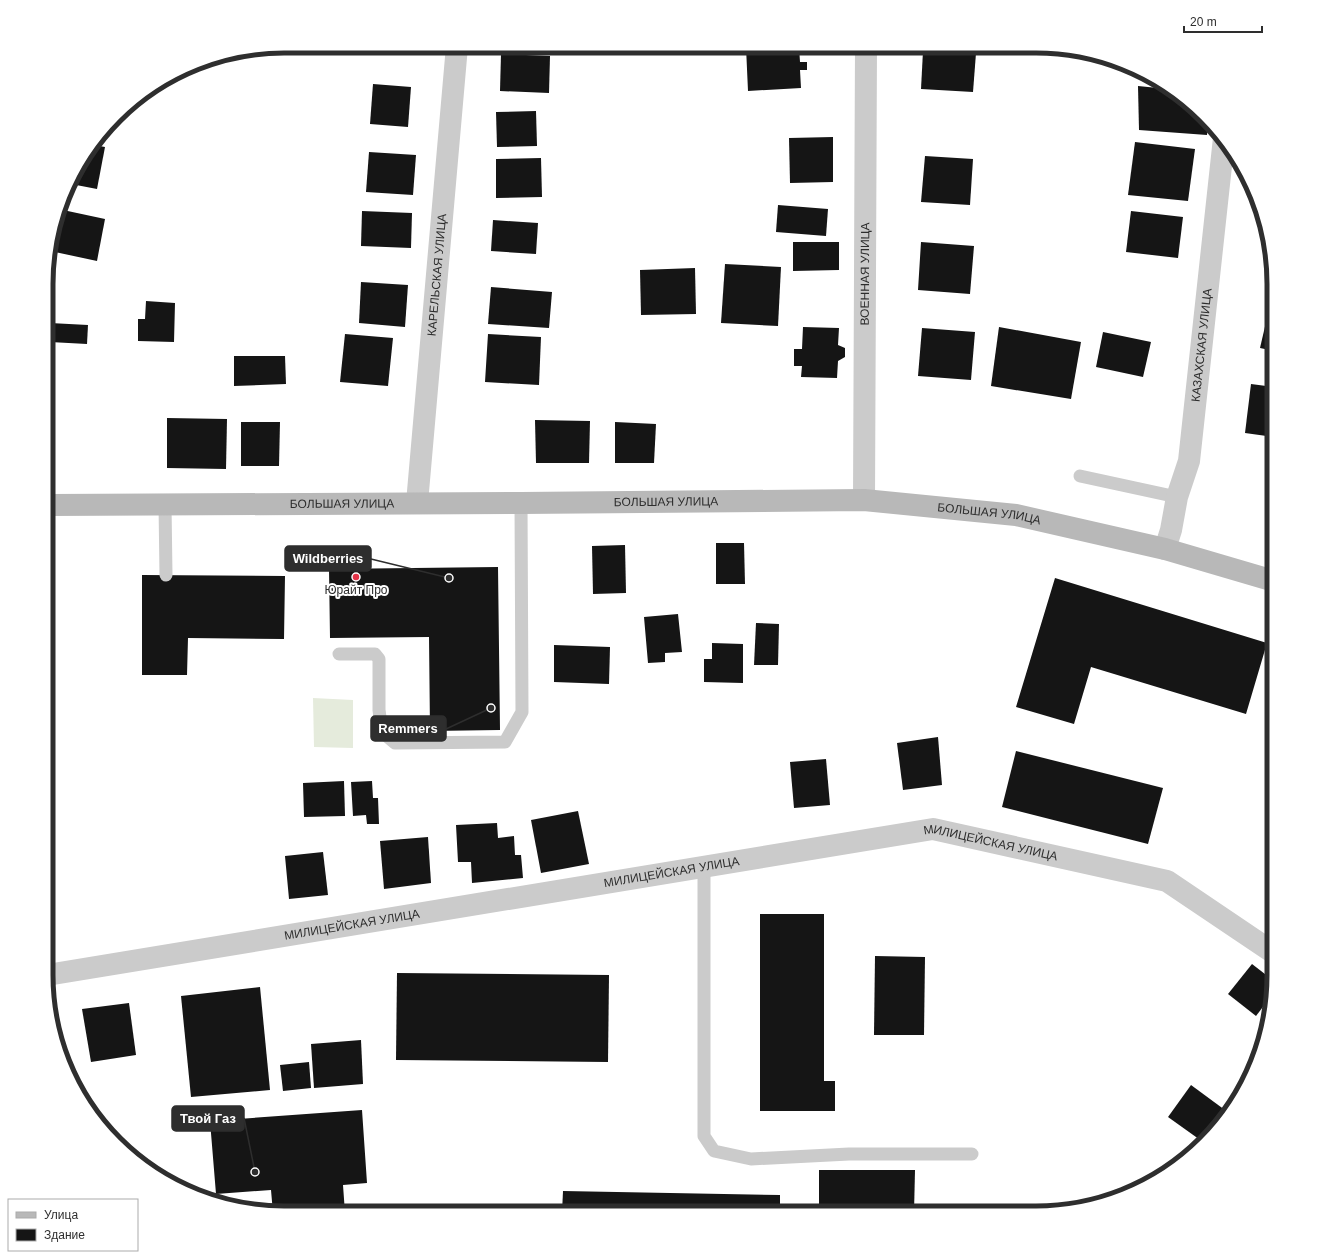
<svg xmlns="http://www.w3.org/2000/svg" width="1320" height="1259" font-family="Helvetica,sans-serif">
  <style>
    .green { fill: #e5ebdc }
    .building { fill: #151515 }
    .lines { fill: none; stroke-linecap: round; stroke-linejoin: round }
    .lane { stroke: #cbcbcb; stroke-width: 13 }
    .street { stroke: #cbcbcb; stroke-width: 22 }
    .secondary { stroke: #b8b8b8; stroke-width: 22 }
    .poi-dot { fill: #e33348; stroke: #fff; stroke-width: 1.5 }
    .labels { text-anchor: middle; stroke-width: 4; stroke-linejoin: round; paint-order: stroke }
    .street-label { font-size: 12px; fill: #2e2e2e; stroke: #fff }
    .poi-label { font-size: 12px; fill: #2e2e2e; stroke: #fff }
    .rim { fill: none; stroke: #2e2e2e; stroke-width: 5 }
    .leader { fill: none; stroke: #2e2e2e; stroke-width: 1.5 }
    .callout-dot { fill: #2e2e2e; stroke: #fff; stroke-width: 1.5 }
    .callout { fill: #2e2e2e; stroke: #2e2e2e; stroke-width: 1.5 }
    .callout-label { font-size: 13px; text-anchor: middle; font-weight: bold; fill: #fff }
  </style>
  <rect width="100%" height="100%" fill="#fff"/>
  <path class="green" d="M 313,698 L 353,700 L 353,748 L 314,747 Z"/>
  <g class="building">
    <path d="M 379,46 L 399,46 L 398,50 Z"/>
    <path d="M 746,47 L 799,47 L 800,62 L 807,62 L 807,70 L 800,70 L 801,88 L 748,91 Z"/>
    <path d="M 923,51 L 976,53 L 973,92 L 921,89 Z"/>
    <path d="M 501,54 L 550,56 L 549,93 L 500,91 Z"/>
    <path d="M 373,84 L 411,87 L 408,127 L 370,124 Z"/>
    <path d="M 1138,86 L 1168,89 L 1208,124 L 1207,135 L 1139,130 Z"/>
    <path d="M 536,111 L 537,146 L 497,147 L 496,112 Z"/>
    <path d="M 833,137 L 833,182 L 790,183 L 789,138 Z"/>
    <path d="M 1135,142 L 1195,149 L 1188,201 L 1128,195 Z"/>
    <path d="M 94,145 L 105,147 L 97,189 L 71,184 L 78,165 Z"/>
    <path d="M 369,152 L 416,155 L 413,195 L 366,192 Z"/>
    <path d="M 925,156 L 973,159 L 970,205 L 921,202 Z"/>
    <path d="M 541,158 L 542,197 L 496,198 L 496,159 Z"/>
    <path d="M 778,205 L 828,209 L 826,236 L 776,232 Z"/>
    <path d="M 63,210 L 105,219 L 97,261 L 55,252 Z"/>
    <path d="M 362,211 L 412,213 L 411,248 L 361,246 Z"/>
    <path d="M 1131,211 L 1183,217 L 1178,258 L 1126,252 Z"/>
    <path d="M 493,220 L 538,223 L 536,254 L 491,251 Z"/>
    <path d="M 793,242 L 839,242 L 839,270 L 793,271 Z"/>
    <path d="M 921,242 L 974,246 L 970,294 L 918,290 Z"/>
    <path d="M 725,264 L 781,267 L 778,326 L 721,323 Z"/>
    <path d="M 695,268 L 696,314 L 641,315 L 640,270 Z"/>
    <path d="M 361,282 L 408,285 L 405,327 L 359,323 Z"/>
    <path d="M 491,287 L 552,292 L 549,328 L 488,324 Z"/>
    <path d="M 146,301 L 175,303 L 174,342 L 138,341 L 138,319 L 145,319 Z"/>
    <path d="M 1270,305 L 1274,306 L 1274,351 L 1260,348 Z"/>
    <path d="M 50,323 L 88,325 L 87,344 L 50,342 Z"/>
    <path d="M 803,327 L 839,328 L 838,345 L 845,348 L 845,357 L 838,361 L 837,378 L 801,377 L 802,366 L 794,366 L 794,349 L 802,349 Z"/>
    <path d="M 999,327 L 1081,342 L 1071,399 L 991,386 Z"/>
    <path d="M 922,328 L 975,332 L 971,380 L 918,376 Z"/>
    <path d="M 1103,332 L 1151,342 L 1143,377 L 1096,367 Z"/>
    <path d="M 345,334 L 393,338 L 388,386 L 340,382 Z"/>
    <path d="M 488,334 L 541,337 L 539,385 L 485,382 Z"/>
    <path d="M 234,356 L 285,356 L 286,384 L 234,386 Z"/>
    <path d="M 1251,384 L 1274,387 L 1274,437 L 1245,433 Z"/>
    <path d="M 167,418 L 227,419 L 226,469 L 167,468 Z"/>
    <path d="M 535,420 L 590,421 L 589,463 L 536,463 Z"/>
    <path d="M 241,422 L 280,422 L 279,466 L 241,466 Z"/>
    <path d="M 615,422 L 656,424 L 654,463 L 615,463 Z"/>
    <path d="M 716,543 L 744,543 L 745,584 L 716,584 Z"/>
    <path d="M 625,545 L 626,593 L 593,594 L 592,546 Z"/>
    <path d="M 498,567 L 500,730 L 430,731 L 429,637 L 330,638 L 329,569 Z"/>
    <path d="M 142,575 L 285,576 L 284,639 L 188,638 L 187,675 L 142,675 Z"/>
    <path d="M 1055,578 L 1267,643 L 1246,714 L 1091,667 L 1074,724 L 1016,707 Z"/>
    <path d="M 678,614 L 682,652 L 665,653 L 665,662 L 648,663 L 644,617 Z"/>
    <path d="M 756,623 L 779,624 L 778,665 L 754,665 Z"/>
    <path d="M 712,643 L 743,644 L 743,683 L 704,682 L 704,659 L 712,659 Z"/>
    <path d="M 554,645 L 610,647 L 609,684 L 554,682 Z"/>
    <path d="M 938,737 L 942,785 L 903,790 L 897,743 Z"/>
    <path d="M 1016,751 L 1163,788 L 1148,844 L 1002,807 Z"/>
    <path d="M 826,759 L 830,805 L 794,808 L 790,762 Z"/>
    <path d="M 344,781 L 345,816 L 304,817 L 303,783 Z"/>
    <path d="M 372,781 L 373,798 L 378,798 L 379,824 L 367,824 L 366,815 L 353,816 L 351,782 Z"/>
    <path d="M 578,811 L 589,864 L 541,873 L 531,820 Z"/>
    <path d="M 497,823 L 498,838 L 514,836 L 515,855 L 521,855 L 523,878 L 472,883 L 471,862 L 458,862 L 456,825 Z"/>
    <path d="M 428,837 L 431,883 L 384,889 L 380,841 Z"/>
    <path d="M 323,852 L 328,895 L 289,899 L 285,856 Z"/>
    <path d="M 760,914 L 824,914 L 824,1081 L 835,1081 L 835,1111 L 760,1111 Z"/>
    <path d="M 875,956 L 925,957 L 924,1035 L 874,1035 Z"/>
    <path d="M 1252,964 L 1274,981 L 1272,995 L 1256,1016 L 1228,994 Z"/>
    <path d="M 397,973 L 609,975 L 608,1062 L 396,1060 Z"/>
    <path d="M 260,987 L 270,1090 L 191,1097 L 181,996 Z"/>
    <path d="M 129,1003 L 136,1055 L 91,1062 L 82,1009 Z"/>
    <path d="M 51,1011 L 54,1011 L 56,1027 L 55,1027 Z"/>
    <path d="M 361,1040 L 363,1084 L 314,1088 L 311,1044 Z"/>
    <path d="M 309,1062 L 311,1088 L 283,1091 L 280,1065 Z"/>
    <path d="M 1191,1085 L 1229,1113 L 1225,1120 L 1203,1142 L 1168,1117 Z"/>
    <path d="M 362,1110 L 367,1183 L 343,1185 L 345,1213 L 273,1213 L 271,1190 L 216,1194 L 210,1121 Z"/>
    <path d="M 819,1170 L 915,1170 L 914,1213 L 819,1213 Z"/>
    <path d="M 563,1191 L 780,1195 L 780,1213 L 562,1213 Z"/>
  </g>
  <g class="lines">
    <g class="lane">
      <path d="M 1080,476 L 1177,497"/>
      <path d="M 165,504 L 166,575"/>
      <path d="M 339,654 L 375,654 L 379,659 L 379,710 L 382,732 L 395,743 L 505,742 L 522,712 L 521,503"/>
      <path d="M 704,866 L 704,1136 L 714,1151 L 751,1159 L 849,1154 L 972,1154"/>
    </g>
    <g class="street">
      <path id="s1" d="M 864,500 L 866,47"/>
      <path id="s2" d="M 417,503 L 457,46"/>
      <path id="s3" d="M 1165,549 L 1171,530 L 1177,497 L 1189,461 L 1224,138"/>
      <path id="s4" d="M 47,975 L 933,829 L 1167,881 L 1274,953"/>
    </g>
    <path class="secondary" id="s5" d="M 49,505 L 521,503 L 864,500 L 1016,515 L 1165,549 L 1274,581"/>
  </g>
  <circle class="poi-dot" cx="356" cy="577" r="4"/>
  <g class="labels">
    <g class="street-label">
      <text dy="4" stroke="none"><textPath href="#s1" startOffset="226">ВОЕННАЯ УЛИЦА</textPath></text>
      <text dy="4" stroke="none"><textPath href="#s2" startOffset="229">КАРЕЛЬСКАЯ УЛИЦА</textPath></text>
      <text dy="4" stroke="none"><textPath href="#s3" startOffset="208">КАЗАХСКАЯ УЛИЦА</textPath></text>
      <text dy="4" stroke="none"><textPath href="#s5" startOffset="617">БОЛЬШАЯ УЛИЦА</textPath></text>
      <text dy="4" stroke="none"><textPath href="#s5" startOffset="293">БОЛЬШАЯ УЛИЦА</textPath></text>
      <text dy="4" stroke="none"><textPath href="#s5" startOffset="941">БОЛЬШАЯ УЛИЦА</textPath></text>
      <text dy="4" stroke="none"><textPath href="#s4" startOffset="957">МИЛИЦЕЙСКАЯ УЛИЦА</textPath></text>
      <text dy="4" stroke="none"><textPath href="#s4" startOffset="633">МИЛИЦЕЙСКАЯ УЛИЦА</textPath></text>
      <text dy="4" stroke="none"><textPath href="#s4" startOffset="309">МИЛИЦЕЙСКАЯ УЛИЦА</textPath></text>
    </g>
    <g class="poi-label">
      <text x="356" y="594">Юрайт Про</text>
    </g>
  </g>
  <path d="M0 0H1320V1259H0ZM284 53H1036A231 231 0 0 1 1267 284V975A231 231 0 0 1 1036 1206H284A231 231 0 0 1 53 975V284A231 231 0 0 1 284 53Z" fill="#fff" fill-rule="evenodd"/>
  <path class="rim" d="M284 53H1036A231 231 0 0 1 1267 284V975A231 231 0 0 1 1036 1206H284A231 231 0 0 1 53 975V284A231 231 0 0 1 284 53Z"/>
  <path class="leader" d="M449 578L371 559M491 708L446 729M255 1172L244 1118"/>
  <g class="callout-dot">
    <circle cx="449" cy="578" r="4"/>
    <circle cx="491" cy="708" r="4"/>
    <circle cx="255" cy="1172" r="4"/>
  </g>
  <g class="callout">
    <rect x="285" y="546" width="86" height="25" rx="4"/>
    <rect x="371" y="716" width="75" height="25" rx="4"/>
    <rect x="172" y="1106" width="72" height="25" rx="4"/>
  </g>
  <g class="callout-label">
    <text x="328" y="563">Wildberries</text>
    <text x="408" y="733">Remmers</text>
    <text x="208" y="1123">Твой Газ</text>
  </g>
  <rect x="8" y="1199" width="130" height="52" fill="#ffffff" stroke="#ababab"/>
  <rect x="16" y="1212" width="20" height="6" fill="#b8b8b8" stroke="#ababab"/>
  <text x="44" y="1219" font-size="12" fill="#2e2e2e">Улица</text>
  <rect x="16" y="1229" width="20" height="12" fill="#151515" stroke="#ababab"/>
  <text x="44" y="1239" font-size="12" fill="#2e2e2e">Здание</text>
  <path d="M1184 26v6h78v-6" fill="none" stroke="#2e2e2e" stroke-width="2"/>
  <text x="1190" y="26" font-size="12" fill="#2e2e2e" stroke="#ffffff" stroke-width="3" paint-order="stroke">20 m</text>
</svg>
